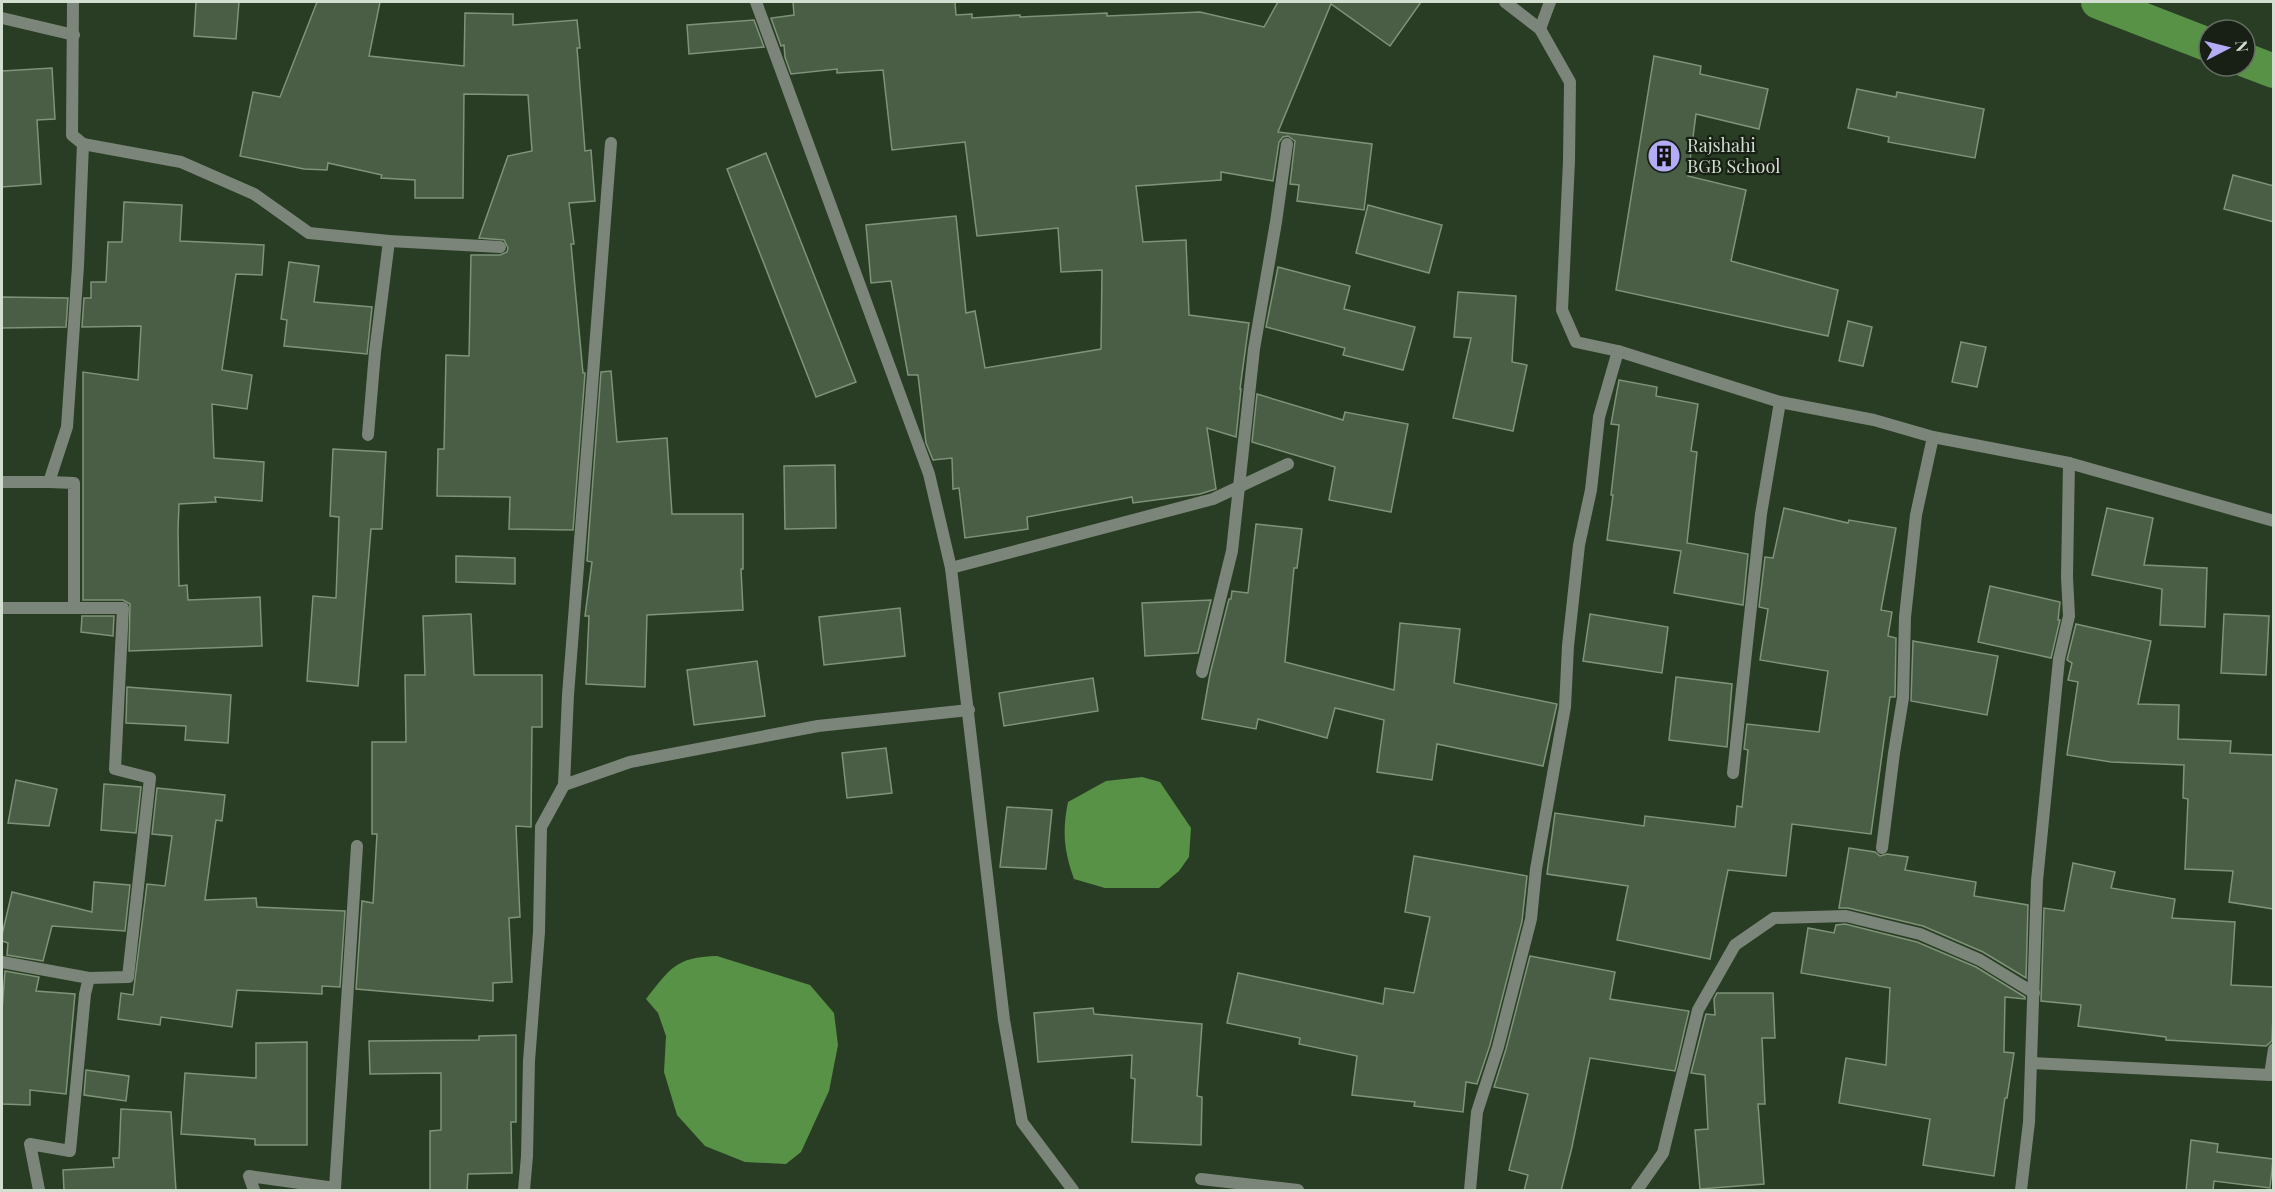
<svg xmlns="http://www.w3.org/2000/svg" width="2275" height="1192" font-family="'Playfair Display',serif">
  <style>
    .water { fill: #589247 }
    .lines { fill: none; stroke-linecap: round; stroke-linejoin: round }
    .canal { stroke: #589247; stroke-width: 34 }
    .building { fill: #4a5e45; stroke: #7e9378; stroke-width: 1.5 }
    .minor { stroke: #7c8579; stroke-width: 12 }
    .tertiary { stroke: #7c8579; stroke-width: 12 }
    .labels { text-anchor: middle; stroke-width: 4.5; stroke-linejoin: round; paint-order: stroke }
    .poi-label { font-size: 18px; fill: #d2decf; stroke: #182015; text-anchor: start }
  </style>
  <rect width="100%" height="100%" fill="#293c24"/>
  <g class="water">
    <path d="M 1142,777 L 1160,782 L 1191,828 L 1189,857 L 1179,871 L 1159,888 L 1105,888 L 1074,879 C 1064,851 1062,832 1068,802 L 1106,781 Z"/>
    <path d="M 717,956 L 810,985 L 834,1013 L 838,1045 L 829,1091 L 801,1152 L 786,1164 L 745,1162 L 705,1146 L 677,1115 L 664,1072 L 666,1036 L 658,1013 L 646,999 C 670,969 675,957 717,956 Z"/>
  </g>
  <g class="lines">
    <g class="canal">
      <path d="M 2098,2 L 2209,45"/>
      <path d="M 2245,60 L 2274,71"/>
    </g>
  </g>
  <g class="building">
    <path d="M 196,2 L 239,2 L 236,39 L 194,36 Z"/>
    <path d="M 317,2 L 380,2 L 369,56 L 464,66 L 465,13 L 513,14 L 513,25 L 577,20 L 580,48 L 577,48 L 585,151 L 591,150 L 595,201 L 569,203 L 574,244 L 571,244 L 583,373 L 585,373 L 573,530 L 509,529 L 510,497 L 437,496 L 438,449 L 444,449 L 446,355 L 469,356 L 471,255 L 500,255 L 507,252 L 508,248 L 504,240 L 479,238 L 508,156 L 532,151 L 528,95 L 464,94 L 463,198 L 415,198 L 415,180 L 381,178 L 382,175 L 328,163 L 327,170 L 304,169 L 240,156 L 253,92 L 280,97 Z"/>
    <path d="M 793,2 L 955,2 L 956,15 L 972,14 L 972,18 L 1020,15 L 1020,17 L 1107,13 L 1107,16 L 1200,12 L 1264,27 L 1278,2 L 1421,2 L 1390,46 L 1331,4 L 1278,132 L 1372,144 L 1364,210 L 1297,201 L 1299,185 L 1290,184 L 1295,141 L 1288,136 L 1283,137 L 1279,142 L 1273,181 L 1221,172 L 1221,180 L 1136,186 L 1143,242 L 1186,240 L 1189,315 L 1249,323 L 1240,389 L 1241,389 L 1236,437 L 1207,428 L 1216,489 L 1200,494 L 1133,503 L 1132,497 L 1027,517 L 1028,529 L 965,538 L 959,488 L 953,489 L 952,458 L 933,460 L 926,443 L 918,375 L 908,375 L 891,281 L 871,283 L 866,225 L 956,216 L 966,313 L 975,311 L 985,368 L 1101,349 L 1102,270 L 1061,272 L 1058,228 L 977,236 L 965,142 L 892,150 L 883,70 L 837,73 L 837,69 L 791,74 L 785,57 L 784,45 L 781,46 L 771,18 L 794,15 Z"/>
    <path d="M 754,20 L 764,47 L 689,54 L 687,25 Z"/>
    <path d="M 1654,56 L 1701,66 L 1700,74 L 1768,89 L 1759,129 L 1696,114 L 1688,176 L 1746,190 L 1731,261 L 1838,290 L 1828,336 L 1616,290 Z"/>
    <path d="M 52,68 L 55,119 L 37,120 L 41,184 L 2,187 L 2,71 Z"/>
    <path d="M 1857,89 L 1896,97 L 1897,92 L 1984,109 L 1975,158 L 1888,142 L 1889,137 L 1848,128 Z"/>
    <path d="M 766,153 L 856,382 L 816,397 L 727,169 Z"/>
    <path d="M 2233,175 L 2274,186 L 2274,222 L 2224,209 Z"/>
    <path d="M 124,202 L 182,205 L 180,241 L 264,245 L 262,275 L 236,274 L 222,370 L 252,375 L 247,409 L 212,404 L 214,458 L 264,462 L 262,501 L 215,497 L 216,502 L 179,504 L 178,530 L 179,586 L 187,585 L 188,600 L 260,597 L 262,646 L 129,651 L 130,604 L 123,600 L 83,600 L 83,372 L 138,380 L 141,326 L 82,327 L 84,298 L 91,298 L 91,282 L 106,282 L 108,242 L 122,242 Z"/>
    <path d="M 1368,205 L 1442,225 L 1429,273 L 1356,253 Z"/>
    <path d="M 289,262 L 319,266 L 314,302 L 372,307 L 367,354 L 284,346 L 287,320 L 281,319 Z"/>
    <path d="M 1278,267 L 1350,286 L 1344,309 L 1415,327 L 1403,370 L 1343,355 L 1345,348 L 1266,327 Z"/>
    <path d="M 1458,292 L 1516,296 L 1512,362 L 1527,365 L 1513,431 L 1453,418 L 1471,338 L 1454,337 Z"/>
    <path d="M 2,297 L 68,298 L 66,327 L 2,328 Z"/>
    <path d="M 1848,321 L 1872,327 L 1863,366 L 1839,361 Z"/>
    <path d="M 1961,342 L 1986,347 L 1977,387 L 1952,382 Z"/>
    <path d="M 611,371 L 617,442 L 667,438 L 672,514 L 743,514 L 743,569 L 741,569 L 743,610 L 647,615 L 645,687 L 586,684 L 589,616 L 585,616 L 592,562 L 587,561 L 588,545 L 601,372 Z"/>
    <path d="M 1619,380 L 1657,387 L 1656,396 L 1698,404 L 1691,451 L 1697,452 L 1687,543 L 1748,554 L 1743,605 L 1674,593 L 1681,551 L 1607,540 L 1613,495 L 1611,495 L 1619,425 L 1611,424 Z"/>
    <path d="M 1257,394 L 1343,420 L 1345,412 L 1408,424 L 1391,512 L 1329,500 L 1335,467 L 1252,442 Z"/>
    <path d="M 333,449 L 386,452 L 382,529 L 371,529 L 358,686 L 307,681 L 313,596 L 336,598 L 339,517 L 330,516 Z"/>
    <path d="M 835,465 L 836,528 L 785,529 L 784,466 Z"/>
    <path d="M 1784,508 L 1848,523 L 1849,520 L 1896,528 L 1881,610 L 1892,612 L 1888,636 L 1896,638 L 1895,697 L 1890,697 L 1871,834 L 1792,824 L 1786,876 L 1728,870 L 1710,959 L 1617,940 L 1628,886 L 1547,874 L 1555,813 L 1644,826 L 1645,816 L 1735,827 L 1737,806 L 1742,807 L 1748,750 L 1744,749 L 1747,724 L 1819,732 L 1828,671 L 1760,660 L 1768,609 L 1759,607 L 1765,557 L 1773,558 Z"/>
    <path d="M 2107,508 L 2153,518 L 2144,565 L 2207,568 L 2205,627 L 2160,625 L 2162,589 L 2092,575 Z"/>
    <path d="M 1256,524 L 1302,529 L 1297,568 L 1294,568 L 1285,662 L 1394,690 L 1400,623 L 1460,629 L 1454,683 L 1557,704 L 1543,766 L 1437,744 L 1432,780 L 1377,772 L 1384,720 L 1335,708 L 1327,738 L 1258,719 L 1256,729 L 1202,719 L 1210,674 L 1229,599 L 1231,599 L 1232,591 L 1248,593 Z"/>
    <path d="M 456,556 L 515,558 L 515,584 L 456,582 Z"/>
    <path d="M 1990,586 L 2060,602 L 2058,620 L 2060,620 L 2051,658 L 1978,642 Z"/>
    <path d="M 1211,600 L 1198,653 L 1145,656 L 1142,603 Z"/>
    <path d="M 900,608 L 905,656 L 824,665 L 819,617 Z"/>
    <path d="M 471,614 L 474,675 L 542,675 L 542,727 L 532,727 L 531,827 L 516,826 L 520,917 L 509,918 L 512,982 L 493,983 L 493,1001 L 356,989 L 362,901 L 373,903 L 377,834 L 372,834 L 372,742 L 406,742 L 405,675 L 425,675 L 423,616 Z"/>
    <path d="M 1590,614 L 1668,627 L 1662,673 L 1583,661 Z"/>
    <path d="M 2224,614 L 2269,616 L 2266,675 L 2221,673 Z"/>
    <path d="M 82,616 L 114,616 L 113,636 L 81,632 Z"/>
    <path d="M 2076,624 L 2151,641 L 2138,704 L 2179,705 L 2178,739 L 2231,741 L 2230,753 L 2274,755 L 2274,909 L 2229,902 L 2233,871 L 2185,869 L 2188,799 L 2183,798 L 2184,765 L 2111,762 L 2067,755 L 2078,682 L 2068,680 L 2072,663 L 2067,660 Z"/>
    <path d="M 1913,641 L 1998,656 L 1987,715 L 1911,701 Z"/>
    <path d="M 757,661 L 765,716 L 694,725 L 687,670 Z"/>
    <path d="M 1676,677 L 1732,684 L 1727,747 L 1669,740 Z"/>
    <path d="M 1093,678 L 1098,711 L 1004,726 L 999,693 Z"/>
    <path d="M 127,687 L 231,695 L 228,743 L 185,740 L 186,726 L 126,723 Z"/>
    <path d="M 886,748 L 892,793 L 847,798 L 842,753 Z"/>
    <path d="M 16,780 L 57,789 L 49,826 L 8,823 Z"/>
    <path d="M 104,784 L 141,787 L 136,833 L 101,830 Z"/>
    <path d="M 157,788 L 225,795 L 222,821 L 216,820 L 205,900 L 256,898 L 257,907 L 345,911 L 340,987 L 322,986 L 322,994 L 237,990 L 232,1027 L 161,1017 L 160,1025 L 118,1019 L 121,993 L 133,995 L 147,884 L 165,886 L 172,836 L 152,834 Z"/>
    <path d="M 1007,807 L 1052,810 L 1046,869 L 1000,867 Z"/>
    <path d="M 1849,848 L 1875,852 L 1880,856 L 1887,854 L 1908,857 L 1905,870 L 1976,882 L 1974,896 L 2028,905 L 2026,978 L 1983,952 L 1923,926 L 1848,908 L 1839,908 Z"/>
    <path d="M 1414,856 L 1527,876 L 1522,921 L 1490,1045 L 1477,1084 L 1466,1082 L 1463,1112 L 1414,1106 L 1415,1102 L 1352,1095 L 1357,1056 L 1299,1044 L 1300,1038 L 1227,1023 L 1238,973 L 1383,1004 L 1385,988 L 1414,993 L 1430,917 L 1405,912 Z"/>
    <path d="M 2073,863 L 2115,872 L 2111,888 L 2175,899 L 2172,918 L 2235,922 L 2231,985 L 2274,987 L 2272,1041 L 2266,1046 L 2166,1040 L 2166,1037 L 2078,1026 L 2081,1005 L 2041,1001 L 2044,908 L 2064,911 Z"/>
    <path d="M 94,882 L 130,885 L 125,931 L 52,926 L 43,961 L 7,955 L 8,943 L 2,941 L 2,935 L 12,892 L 92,912 Z"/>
    <path d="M 1845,924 L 1917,942 L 1976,967 L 2025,997 L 2025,999 L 2005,997 L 2004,1052 L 2014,1053 L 2007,1098 L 2005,1098 L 1994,1176 L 1923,1165 L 1930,1119 L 1839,1103 L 1846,1058 L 1886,1065 L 1890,988 L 1801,973 L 1808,928 L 1834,933 L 1836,925 Z"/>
    <path d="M 1530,956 L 1615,972 L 1610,999 L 1689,1011 L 1675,1071 L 1590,1058 L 1572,1147 L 1561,1191 L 1524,1191 L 1528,1175 L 1509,1170 L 1528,1094 L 1494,1087 L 1506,1049 Z"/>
    <path d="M 5,971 L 39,977 L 36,991 L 75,994 L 66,1094 L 30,1090 L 30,1105 L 2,1104 L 2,1011 Z"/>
    <path d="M 1717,993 L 1773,993 L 1775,1038 L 1762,1038 L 1765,1104 L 1758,1104 L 1764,1184 L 1700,1189 L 1695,1130 L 1708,1129 L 1705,1075 L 1691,1073 L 1706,1014 L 1715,1015 L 1714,999 Z"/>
    <path d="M 1093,1008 L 1094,1014 L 1202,1024 L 1197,1096 L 1202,1097 L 1201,1145 L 1132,1142 L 1135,1079 L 1131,1078 L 1132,1055 L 1038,1062 L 1034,1013 Z"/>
    <path d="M 516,1035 L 516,1122 L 511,1122 L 512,1173 L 468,1174 L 467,1191 L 430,1191 L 430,1131 L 441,1130 L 441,1073 L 370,1074 L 369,1041 L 479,1040 L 479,1036 Z"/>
    <path d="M 307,1042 L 307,1145 L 255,1145 L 255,1139 L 181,1134 L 185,1073 L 256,1078 L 256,1043 Z"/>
    <path d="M 86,1070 L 129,1076 L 126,1101 L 84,1095 Z"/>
    <path d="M 121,1109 L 171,1112 L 176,1191 L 64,1191 L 63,1170 L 114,1167 L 113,1158 L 119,1158 Z"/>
    <path d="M 2191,1140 L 2218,1144 L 2217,1152 L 2273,1159 L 2270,1188 L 2214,1181 L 2213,1191 L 2186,1191 Z"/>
  </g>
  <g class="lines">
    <g class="minor">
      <path d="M 1505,2 L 1540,29 L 1570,82 L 1569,161 L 1562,310 L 1576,342 L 1618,351 L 1780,402 L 1874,420 L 1933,437 L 2069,463 L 2274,521"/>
      <path d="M 2,18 L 74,35"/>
      <path d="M 1540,29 L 1550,2"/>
      <path d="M 83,144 L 181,162 L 254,194 L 309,233 L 389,241 L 500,247"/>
      <path d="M 368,435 L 375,352 L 389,241"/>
      <path d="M 2,482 L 49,482 L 67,427 L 78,266 L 83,144 L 72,135 L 73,2"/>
      <path d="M 49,482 L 74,483 L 74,608"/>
      <path d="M 951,568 L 1213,499 L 1288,464"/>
      <path d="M 2,608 L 123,608 L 115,769 L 150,778 L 128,977 L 89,978"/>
      <path d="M 1202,672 L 1232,551 L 1254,349 L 1276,222 L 1287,144"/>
      <path d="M 1733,773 L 1761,514 L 1780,402"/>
      <path d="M 564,785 L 568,695 L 611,143"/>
      <path d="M 1882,848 L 1894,753 L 1903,698 L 1905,617 L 1916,515 L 1933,437"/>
      <path d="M 2,962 L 89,978 L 85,994 L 70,1151 L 30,1144 L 39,1190"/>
      <path d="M 2031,1063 L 2270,1075 L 2274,1049"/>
      <path d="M 1201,1179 L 1298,1190"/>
      <path d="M 254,1190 L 249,1176 L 335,1188 L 357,846"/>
      <path d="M 524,1190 L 527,1156 L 529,1061 L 539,932 L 541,827 L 564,785 L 630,762 L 818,726 L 969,710"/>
      <path d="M 1470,1190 L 1477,1112 L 1498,1047 L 1531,919 L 1536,869 L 1565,707 L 1568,646 L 1579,545 L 1591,490 L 1599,417 L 1618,351"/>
      <path d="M 1637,1190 L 1663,1153 L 1698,1010 L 1735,945 L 1774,918 L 1846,916 L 1920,934 L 1980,960 L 2034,993"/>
      <path d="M 2021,1190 L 2029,1122 L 2037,881 L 2059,659 L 2069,616 L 2067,577 L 2069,463"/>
    </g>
    <path class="tertiary" d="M 756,2 L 929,474 L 951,568 L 1004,1020 L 1022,1122 L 1073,1190"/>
  </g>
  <defs>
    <symbol id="building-disc" viewBox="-11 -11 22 22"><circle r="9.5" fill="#b5acf8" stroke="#182015"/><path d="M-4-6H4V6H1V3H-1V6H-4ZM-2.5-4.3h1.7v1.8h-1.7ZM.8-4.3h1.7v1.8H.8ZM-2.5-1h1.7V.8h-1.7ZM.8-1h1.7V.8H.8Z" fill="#111"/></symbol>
  </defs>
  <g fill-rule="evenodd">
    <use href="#building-disc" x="1645" y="137" width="38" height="38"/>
  </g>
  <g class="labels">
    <g class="poi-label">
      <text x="1687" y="152">Rajshahi<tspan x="1687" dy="21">BGB School</tspan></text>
    </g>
  </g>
  <rect width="2275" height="1192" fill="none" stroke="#d2decf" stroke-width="6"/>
  <g transform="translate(2227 48) rotate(83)"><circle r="28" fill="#182015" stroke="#626c5f" stroke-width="1.5"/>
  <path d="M0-4.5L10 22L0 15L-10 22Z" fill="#b5acf8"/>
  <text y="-9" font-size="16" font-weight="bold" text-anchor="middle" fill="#d2decf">N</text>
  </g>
</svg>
